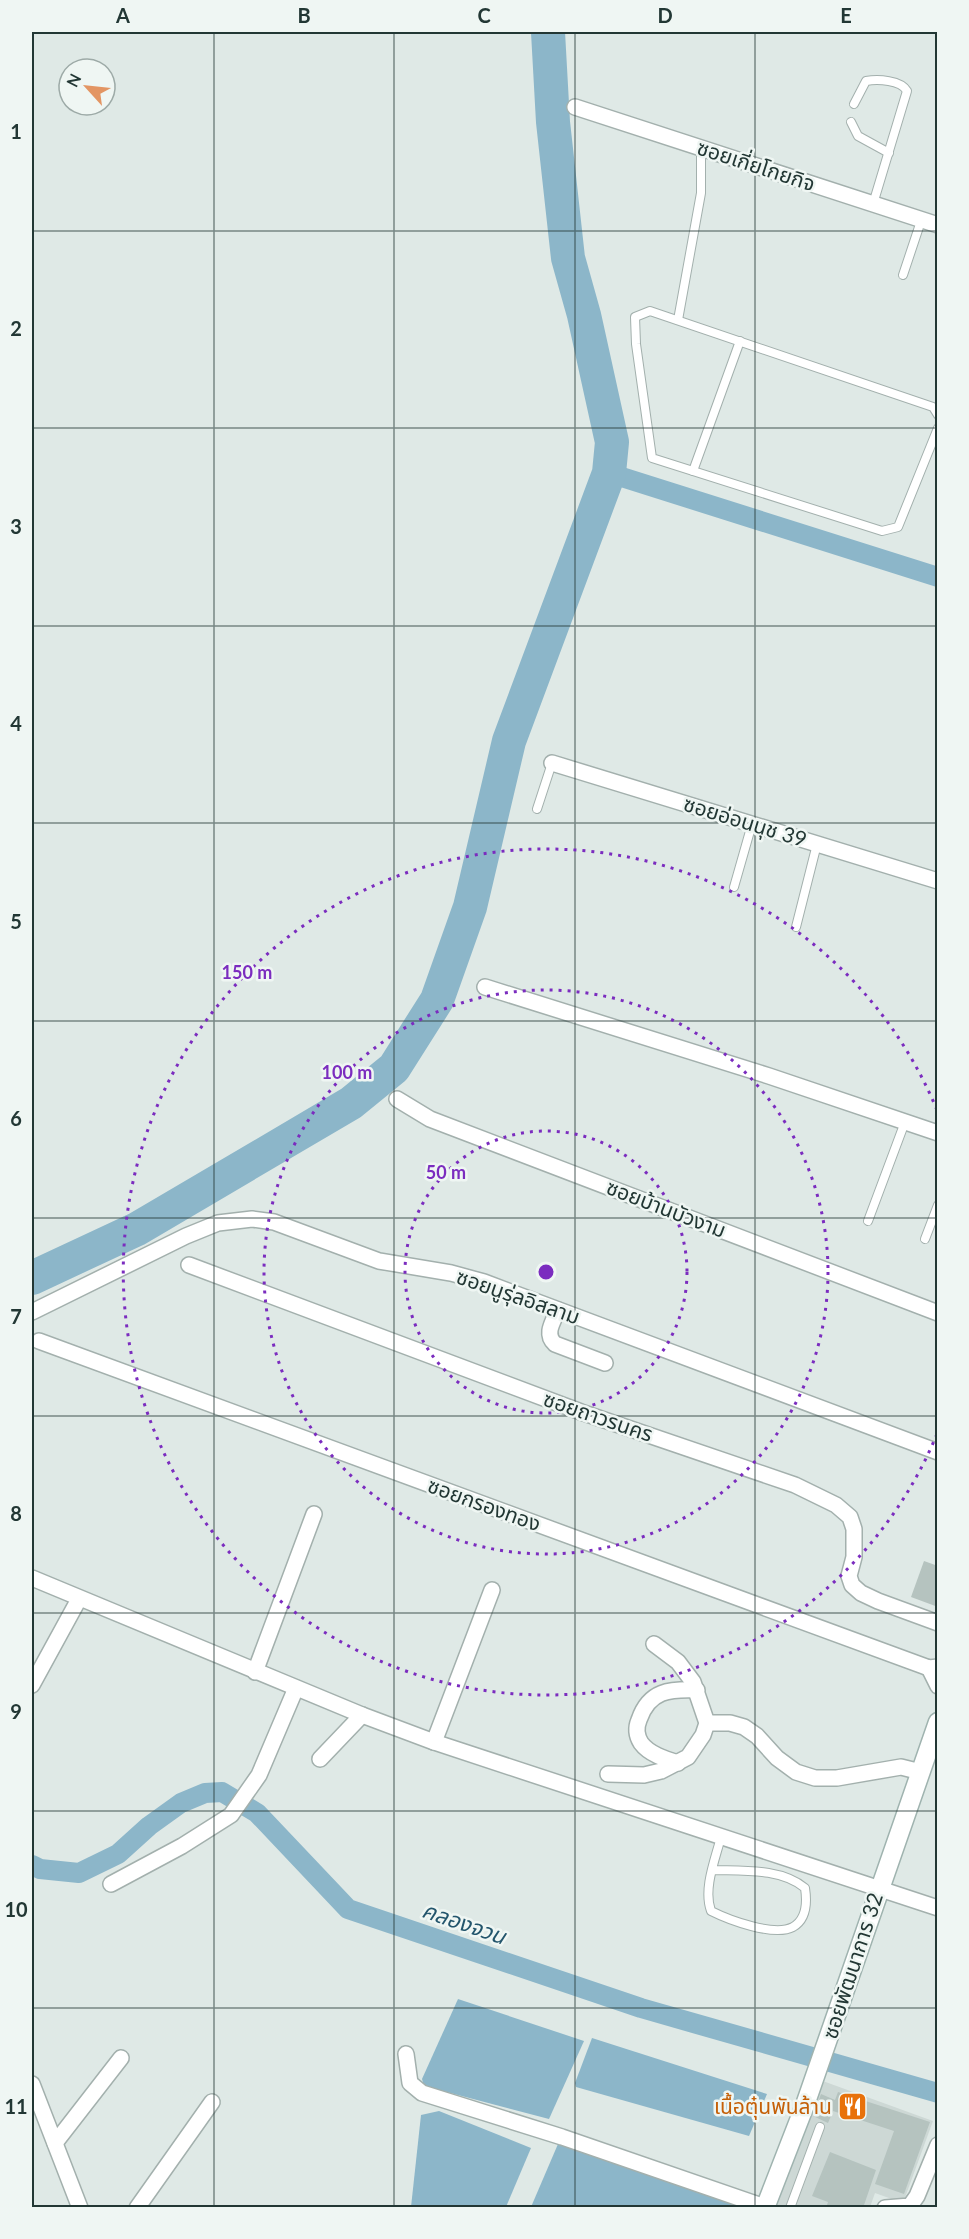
<svg xmlns="http://www.w3.org/2000/svg" width="969" height="2239" font-family="Lato,'Noto Sans Thai',sans-serif">
  <style>
    .built { fill: #cdd8d5 }
    .water { fill: #8cb6c9 }
    .lines { fill: none; stroke-linecap: round; stroke-linejoin: round }
    .canal { stroke: #8cb6c9; stroke-width: 20 }
    .river { stroke: #8cb6c9; stroke-width: 34 }
    .building { fill: #b5c3bf }
    .lane-casing { stroke: #a3b0ad; stroke-width: 10 }
    .street-casing { stroke: #a3b0ad; stroke-width: 18 }
    .secondary-casing { stroke: #9fb3af; stroke-width: 21 }
    .lane { stroke: #fff; stroke-width: 8 }
    .street { stroke: #fff; stroke-width: 15 }
    .secondary { stroke: #fff; stroke-width: 18 }
    .grid { fill: none; stroke: #223734; stroke-width: 1.5; stroke-opacity: 0.55 }
    .ring { fill: none; stroke: #7b2cbf; stroke-width: 3; stroke-dasharray: 3 6 }
    .labels { text-anchor: middle; stroke-width: 5; stroke-linejoin: round; paint-order: stroke }
    .street-label { font-size: 21px; fill: #223734; stroke: #eff6f3 }
    .food-label { font-size: 21px; fill: #c56008; stroke: #eff6f3; text-anchor: end }
    .water-label { font-size: 22px; font-style: italic; fill: #23556c; stroke: #eff6f3 }
    .centre { fill: #7b2cbf; stroke: #eff6f3; stroke-width: 3 }
    .ring-label { font-size: 18px; text-anchor: middle; font-weight: bold; fill: #7b2cbf; stroke: #eff6f3; stroke-width: 5; stroke-linejoin: round; paint-order: stroke }
    .neatline { fill: none; stroke: #223734; stroke-width: 2 }
    .grid-label { font-size: 20px; text-anchor: middle; font-weight: bold; fill: #223734 }
  </style>
  <rect width="100%" height="100%" fill="#dfe9e6"/>
  <path class="built" d="M 820,2080 L 933,2121 L 903,2203 L 875,2193 L 870,2207 L 774,2208 Z"/>
  <g class="water">
    <path d="M 458,1999 L 584,2041 L 549,2119 L 424,2086 L 422,2079 Z"/>
    <path d="M 592,2038 L 767,2094 L 749,2136 L 576,2087 L 575,2083 Z"/>
    <path d="M 439,2111 L 531,2148 L 506,2207 L 411,2207 L 421,2115 Z"/>
    <path d="M 558,2144 L 734,2205 L 733,2208 L 531,2207 Z"/>
  </g>
  <g class="lines">
    <g class="canal">
      <path d="M 609,473 L 938,577"/>
      <path d="M 32,1865 L 40,1869 L 79,1873 L 118,1854 L 149,1826 L 181,1803 L 205,1793 L 222,1792 L 257,1813 L 348,1909 L 641,2008 L 938,2093"/>
    </g>
    <path class="river" d="M 32,1278 L 137,1229 L 351,1103 L 394,1068 L 437,1000 L 470,907 L 509,741 L 609,473 L 612,442 L 584,315 L 568,258 L 553,122 L 548,32"/>
  </g>
  <g class="building">
    <path d="M 924,1561 L 938,1566 L 938,1607 L 911,1597 Z"/>
    <path d="M 838,2092 L 930,2122 L 904,2194 L 875,2184 L 894,2131 L 833,2111 L 828,2123 L 813,2116 L 821,2094 L 835,2100 Z"/>
    <path d="M 830,2152 L 876,2170 L 863,2208 L 826,2208 L 828,2202 L 812,2196 Z"/>
  </g>
  <g class="lines">
    <defs>
      <g id="lane">
        <path d="M 854,104 L 866,81 C 878,79 901,80 907,91 L 873,204"/>
        <path d="M 851,122 L 858,136 L 889,153"/>
        <path d="M 903,275 L 921,221"/>
        <path d="M 678,320 L 701,193 L 701,149"/>
        <path d="M 938,415 L 933,407 L 650,311 L 635,317 L 636,344 L 652,458 L 882,531 L 898,527 L 938,428"/>
        <path d="M 693,471 L 740,341"/>
        <path d="M 537,809 L 552,763"/>
        <path d="M 734,887 L 752,824"/>
        <path d="M 796,927 L 817,844"/>
        <path d="M 868,1221 L 905,1122"/>
        <path d="M 925,1239 L 938,1205"/>
        <path d="M 713,1870 C 743,1871 781,1868 805,1888 C 807,1901 807,1919 793,1927 C 774,1937 729,1920 711,1911 C 703,1889 715,1860 721,1837"/>
        <path d="M 790,2208 L 820,2127"/>
      </g>
      <g id="street">
        <path d="M 575,107 L 938,225"/>
        <path d="M 552,763 L 938,881"/>
        <path d="M 485,987 L 769,1076 L 938,1133"/>
        <path d="M 397,1099 L 430,1119 L 938,1313"/>
        <path d="M 189,1265 L 581,1412 L 795,1485 L 836,1505 L 850,1517 L 854,1529 L 854,1557 L 849,1576 L 852,1585 L 861,1593 L 878,1601 L 938,1623"/>
        <path d="M 558,1310 C 553,1322 544,1334 555,1344 L 605,1363"/>
        <path d="M 32,1312 L 186,1236 L 218,1223 L 252,1219 L 274,1222 L 379,1261 L 451,1273 L 484,1282 L 938,1452"/>
        <path d="M 39,1341 L 929,1668 L 938,1667"/>
        <path d="M 32,1578 L 362,1715 L 434,1742 L 938,1908"/>
        <path d="M 929,1668 L 938,1686"/>
        <path d="M 255,1672 L 314,1514"/>
        <path d="M 32,1685 L 79,1599"/>
        <path d="M 707,1723 L 730,1723 L 744,1727 L 757,1736 L 777,1758 L 796,1772 L 815,1778 L 837,1778 L 901,1767 L 921,1772"/>
        <path d="M 434,1742 L 492,1590"/>
        <path d="M 320,1759 L 362,1715"/>
        <path d="M 678,1763 C 665,1759 649,1754 641,1743 C 636,1735 636,1727 639,1720 C 649,1690 670,1689 697,1690"/>
        <path d="M 608,1774 L 644,1775 L 661,1771 L 688,1757 L 703,1735 L 707,1723 L 693,1682 L 678,1662 L 654,1644"/>
        <path d="M 111,1884 L 182,1846 L 231,1815 L 259,1775 L 296,1688"/>
        <path d="M 406,2054 L 410,2083 L 422,2093 L 562,2137 L 765,2207"/>
        <path d="M 32,2084 L 80,2208"/>
        <path d="M 55,2143 L 121,2058"/>
        <path d="M 137,2208 L 212,2102"/>
        <path d="M 885,2208 L 910,2206 L 917,2196 L 938,2145"/>
      </g>
      <path id="secondary" d="M 765,2208 L 805,2105 L 938,1722"/>
    </defs>
    <use href="#lane" class="lane-casing"/>
    <use href="#street" class="street-casing"/>
    <use href="#secondary" class="secondary-casing"/>
    <use href="#lane" class="lane"/>
    <use href="#street" class="street"/>
    <use href="#secondary" class="secondary"/>
  </g>
  <path class="grid" d="M 214,32 L 214,2208M 394,32 L 394,2208M 575,32 L 575,2208M 755,32 L 755,2208M 32,231 L 938,231M 32,428 L 938,428M 32,626 L 938,626M 32,823 L 938,823M 32,1021 L 938,1021M 32,1218 L 938,1218M 32,1416 L 938,1416M 32,1613 L 938,1613M 32,1811 L 938,1811M 32,2008 L 938,2008"/>
  <g class="ring">
    <circle cx="546" cy="1272" r="141"/>
    <circle cx="546" cy="1272" r="282"/>
    <path d="M937 1434A423 423 0 1 1 937 1110"/>
  </g>
  <defs>
    <symbol id="restaurant-square" viewBox="-11 -11 22 22"><rect x="-9" y="-9" width="18" height="18" rx="4" fill="#e8710a" stroke="#eff6f3"/><path d="M-5-6h1v4h1v-4h1v4h1v-4h1v5L-1.5 .5V6h-2V.5L-5-1ZM5-6V6H3V1.5H1.5Q1.5-4 5-6Z" fill="#fff"/></symbol>
  </defs>
  <g fill-rule="evenodd">
    <use href="#restaurant-square" x="836" y="2090" width="33" height="33"/>
  </g>
  <g class="labels">
    <g class="street-label">
      <text transform="translate(756 166) rotate(18)" y="7">ซอยเกี่ยโกยกิจ</text>
      <text transform="translate(745 822) rotate(17)" y="7">ซอยอ่อนนุช 39</text>
      <text transform="translate(666 1209) rotate(21)" y="7">ซอยบ้านบัวงาม</text>
      <text transform="translate(518 1297) rotate(19)" y="7">ซอยนูรุ่ลอิสลาม</text>
      <text transform="translate(598 1417) rotate(19)" y="7">ซอยถาวรนคร</text>
      <text transform="translate(484 1505) rotate(20)" y="7">ซอยกรองทอง</text>
      <text transform="translate(853 1966) rotate(-72)" y="7">ซอยพัฒนาการ 32</text>
    </g>
    <g class="food-label">
      <text x="832" y="2114">เนื้อตุ๋นพันล้าน</text>
    </g>
    <g class="water-label">
      <text transform="translate(464 1923) rotate(19)" y="8">คลองจวน</text>
    </g>
  </g>
  <circle cx="546" cy="1272" r="9" class="centre"/>
  <g class="ring-label">
    <text x="247" y="979">150 m</text>
    <text x="347" y="1079">100 m</text>
    <text x="446" y="1179">50 m</text>
  </g>
  <rect width="969" height="2239" fill="none" stroke="#eff6f3" stroke-width="66"/>
  <g transform="translate(87 87) rotate(297)"><circle r="28" fill="#eff6f3" stroke="#9daaa7" stroke-width="1.5"/>
  <path d="M0-4.5L10 22L0 15L-10 22Z" fill="#e39563"/>
  <text y="-9" font-size="16" font-weight="bold" text-anchor="middle" fill="#223734">N</text>
  </g>
  <rect x="33" y="33" width="903" height="2173" class="neatline"/>
  <g class="grid-label">
    <text x="123" y="23">A</text>
    <text x="304" y="23">B</text>
    <text x="484" y="23">C</text>
    <text x="665" y="23">D</text>
    <text x="846" y="23">E</text>
    <text x="16" y="139">1</text>
    <text x="16" y="336">2</text>
    <text x="16" y="534">3</text>
    <text x="16" y="731">4</text>
    <text x="16" y="929">5</text>
    <text x="16" y="1126">6</text>
    <text x="16" y="1324">7</text>
    <text x="16" y="1521">8</text>
    <text x="16" y="1719">9</text>
    <text x="16" y="1917">10</text>
    <text x="16" y="2114">11</text>
  </g>
</svg>
